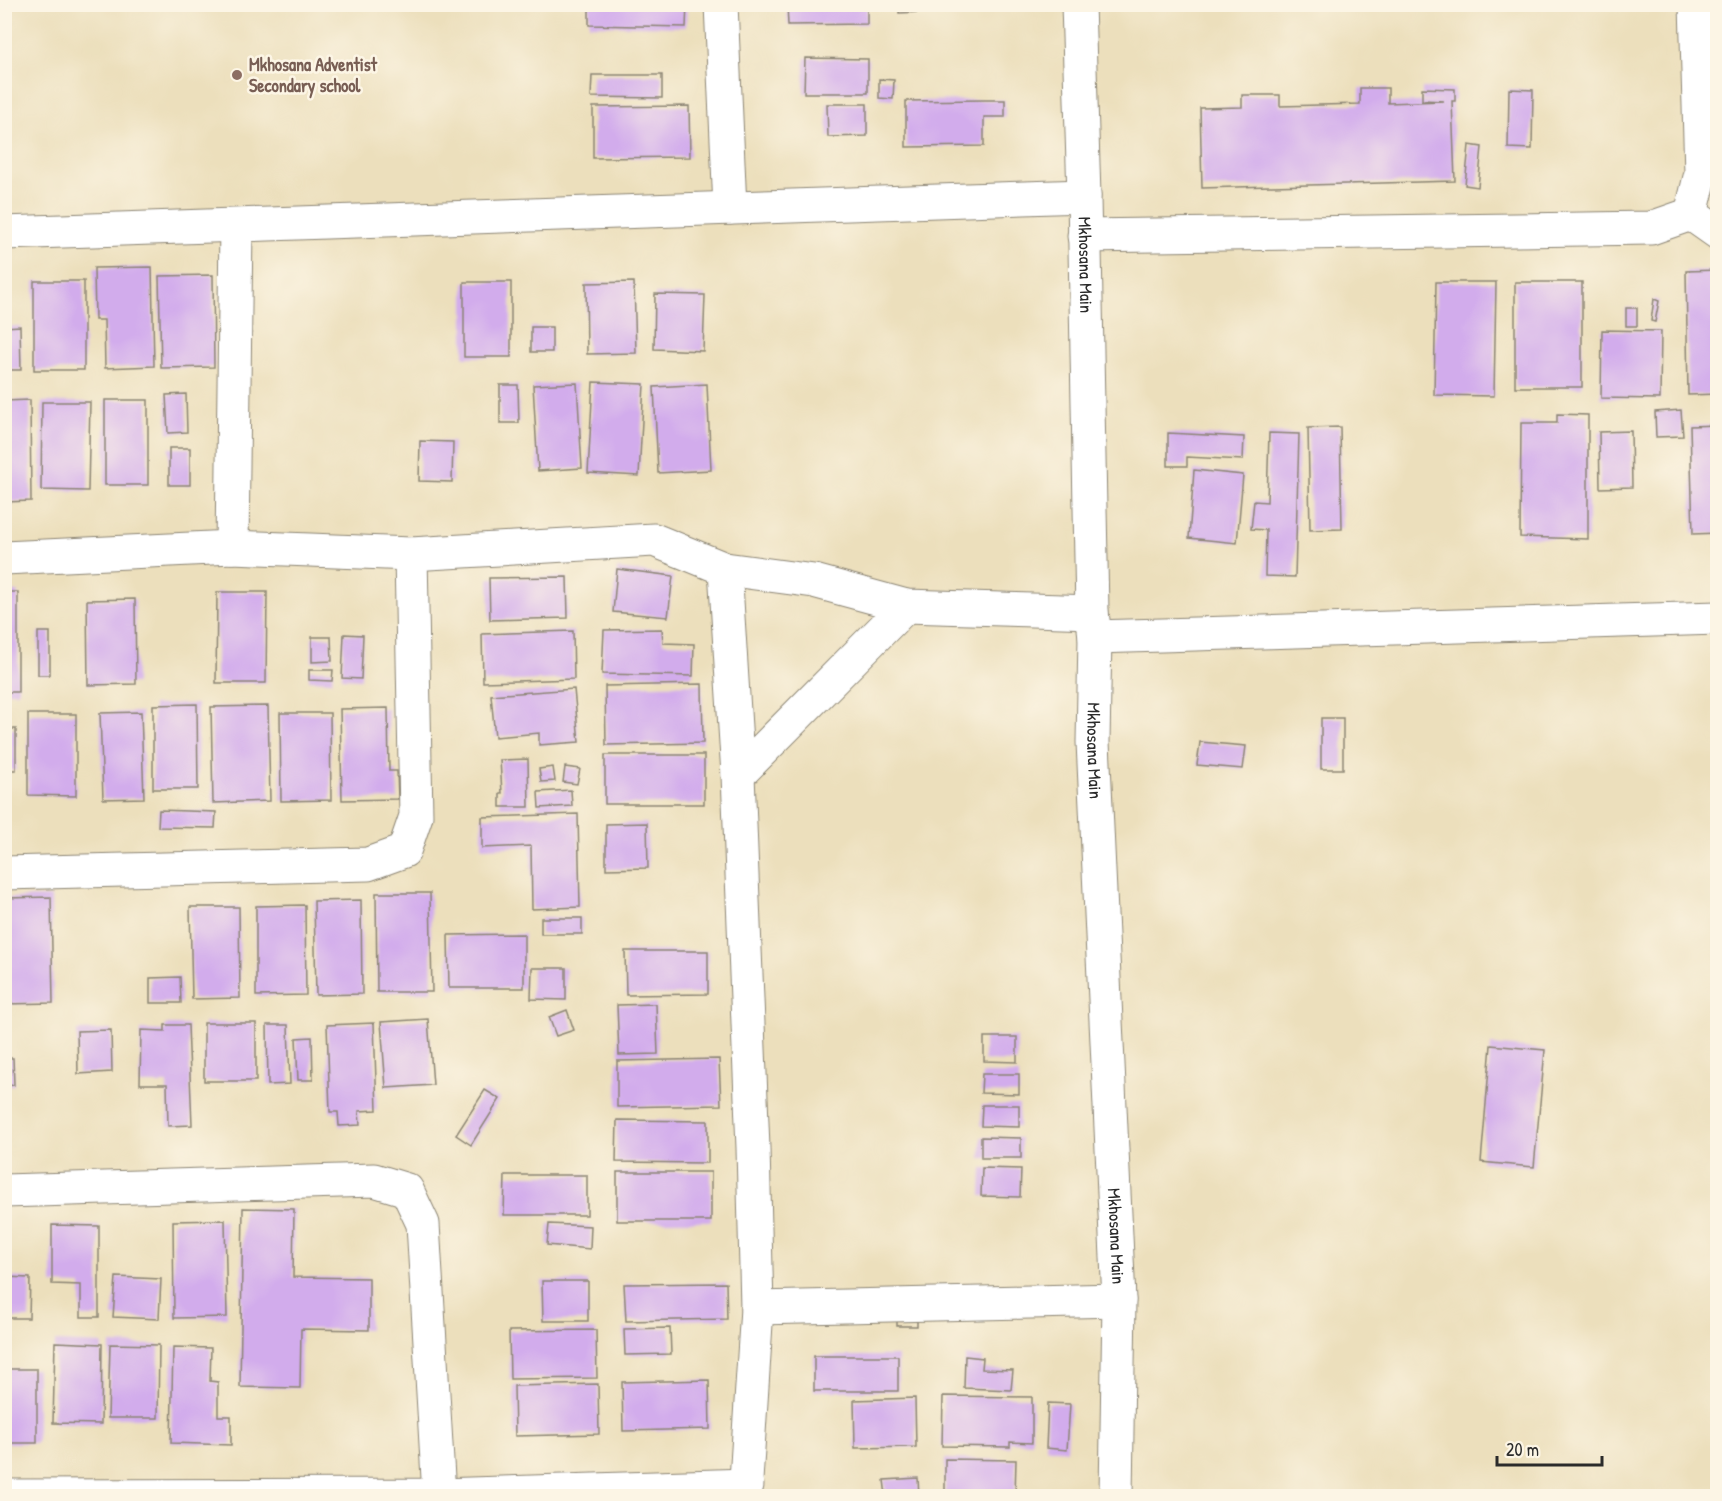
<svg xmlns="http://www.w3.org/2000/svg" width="1722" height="1501" font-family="'Patrick Hand',sans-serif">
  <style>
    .building { fill: #d2acec }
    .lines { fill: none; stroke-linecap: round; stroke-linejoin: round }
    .minor-casing { stroke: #8c8574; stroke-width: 35 }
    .minor { stroke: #fff; stroke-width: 33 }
    .education-dot { fill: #8d6e63; stroke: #fcf5e5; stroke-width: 2 }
    .labels { text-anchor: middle; stroke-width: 5; stroke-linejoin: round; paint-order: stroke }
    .education-label { font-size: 18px; font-weight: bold; fill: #785e54; stroke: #fcf5e5; text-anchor: start }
    .street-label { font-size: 18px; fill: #2b2b2b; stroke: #fcf5e5 }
  </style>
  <rect width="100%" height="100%" fill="#fcf5e5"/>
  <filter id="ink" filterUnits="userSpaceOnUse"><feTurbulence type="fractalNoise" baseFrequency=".0167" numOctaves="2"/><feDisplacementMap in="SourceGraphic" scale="12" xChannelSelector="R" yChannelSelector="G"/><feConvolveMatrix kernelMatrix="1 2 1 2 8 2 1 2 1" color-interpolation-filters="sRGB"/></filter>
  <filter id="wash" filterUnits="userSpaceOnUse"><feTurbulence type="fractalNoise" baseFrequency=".008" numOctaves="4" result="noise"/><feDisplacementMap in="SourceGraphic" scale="24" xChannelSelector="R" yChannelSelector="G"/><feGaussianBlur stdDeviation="1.35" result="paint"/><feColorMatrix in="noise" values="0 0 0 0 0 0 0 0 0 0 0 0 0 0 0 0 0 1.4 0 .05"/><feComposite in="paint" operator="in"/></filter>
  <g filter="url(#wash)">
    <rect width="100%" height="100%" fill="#ecdfbc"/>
    <g id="blocks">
      <g class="building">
        <path d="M 589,4 L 687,4 L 686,27 L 589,25 Z"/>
        <path d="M 787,4 L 867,4 L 867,24 L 788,25 Z"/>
        <path d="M 899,4 L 945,4 L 945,11 L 899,13 Z"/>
        <path d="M 805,58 L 868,59 L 868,93 L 804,93 Z"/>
        <path d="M 592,75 L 662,75 L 662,98 L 591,97 Z"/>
        <path d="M 879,79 L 894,80 L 893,99 L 879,98 Z"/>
        <path d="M 1360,88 L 1388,88 L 1388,103 L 1444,101 L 1422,100 L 1422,88 L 1455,89 L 1455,101 L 1452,101 L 1455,181 L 1202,188 L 1200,108 L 1242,107 L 1242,95 L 1280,95 L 1280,106 L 1360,104 Z"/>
        <path d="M 1509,89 L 1533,90 L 1532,149 L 1508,148 Z"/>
        <path d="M 984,100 L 1005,100 L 1005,117 L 984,117 L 984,146 L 906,147 L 906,101 Z"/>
        <path d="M 827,104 L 867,104 L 867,136 L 828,137 Z"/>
        <path d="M 689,106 L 690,157 L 593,158 L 593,107 Z"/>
        <path d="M 1469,145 L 1482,147 L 1478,187 L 1465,185 Z"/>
        <path d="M 152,267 L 154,366 L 105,368 L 104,320 L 95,320 L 94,268 Z"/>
        <path d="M 1718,270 L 1718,394 L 1688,395 L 1686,271 Z"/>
        <path d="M 213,275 L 214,367 L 161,368 L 159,276 Z"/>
        <rect x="34" y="281" width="50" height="89"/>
        <rect x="464" y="282" width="47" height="75"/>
        <path d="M 634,282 L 636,353 L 587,354 L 586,283 Z"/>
        <path d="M 1436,282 L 1496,282 L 1494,396 L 1434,395 Z"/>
        <rect x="1515" y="282" width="67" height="105"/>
        <path d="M 655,294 L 705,295 L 703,351 L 654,349 Z"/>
        <path d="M 1654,299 L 1659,301 L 1655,322 L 1651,321 Z"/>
        <rect x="1626" y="308" width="11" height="18"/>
        <path d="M 20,326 L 21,370 L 4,370 L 4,327 Z"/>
        <rect x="531" y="327" width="21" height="25"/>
        <path d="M 1602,330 L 1661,331 L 1660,399 L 1601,398 Z"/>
        <path d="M 593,382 L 644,384 L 639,476 L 588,473 Z"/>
        <path d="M 577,383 L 582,468 L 538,471 L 533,385 Z"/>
        <path d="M 707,384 L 711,470 L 658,473 L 654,387 Z"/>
        <path d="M 500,385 L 518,385 L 519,423 L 500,423 Z"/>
        <path d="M 186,394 L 187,432 L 168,433 L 166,395 Z"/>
        <path d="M 30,400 L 31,501 L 4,502 L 4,401 Z"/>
        <rect x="105" y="400" width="43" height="85"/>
        <path d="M 42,402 L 90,402 L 88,491 L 41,490 Z"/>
        <path d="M 1681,410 L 1683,436 L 1656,437 L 1655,412 Z"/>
        <path d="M 1557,414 L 1588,415 L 1588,539 L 1520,537 L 1521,423 L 1557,423 Z"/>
        <path d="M 1718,425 L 1718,533 L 1693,534 L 1690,426 Z"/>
        <path d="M 1340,427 L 1342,529 L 1310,530 L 1308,428 Z"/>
        <path d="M 1631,431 L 1632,487 L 1600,488 L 1599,432 Z"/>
        <path d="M 1168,433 L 1244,437 L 1243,460 L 1187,457 L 1187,466 L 1168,466 Z"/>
        <path d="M 1269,433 L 1299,434 L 1295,577 L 1265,576 L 1266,530 L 1251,529 L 1254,501 L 1267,502 Z"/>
        <path d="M 420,441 L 453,442 L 452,482 L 419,481 Z"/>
        <rect x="169" y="448" width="21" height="37"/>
        <path d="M 1194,470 L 1243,475 L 1237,543 L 1189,538 Z"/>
        <path d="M 617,569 L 673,576 L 668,617 L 613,612 Z"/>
        <path d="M 567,577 L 568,618 L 490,620 L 489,578 Z"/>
        <rect x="4" y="592" width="14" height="100"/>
        <path d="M 217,592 L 267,592 L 266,683 L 216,683 Z"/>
        <path d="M 135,599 L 136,684 L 88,685 L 87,600 Z"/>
        <path d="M 662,629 L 663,643 L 694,644 L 693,676 L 602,674 L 604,630 Z"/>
        <path d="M 573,631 L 574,679 L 483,682 L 482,634 Z"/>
        <rect x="38" y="632" width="12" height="43"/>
        <path d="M 344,634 L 363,635 L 361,679 L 342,678 Z"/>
        <path d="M 312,637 L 331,637 L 332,661 L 312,662 Z"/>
        <path d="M 309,670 L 333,670 L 332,681 L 309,680 Z"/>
        <path d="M 702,684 L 703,743 L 606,745 L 605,686 Z"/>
        <path d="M 574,689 L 579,742 L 539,745 L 539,733 L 495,737 L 491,695 Z"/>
        <path d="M 197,704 L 198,789 L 153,789 L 153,705 Z"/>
        <path d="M 268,706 L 270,801 L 213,803 L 211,707 Z"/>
        <path d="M 388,708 L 389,771 L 397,771 L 398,799 L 342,800 L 340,709 Z"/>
        <path d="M 141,712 L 144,798 L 103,799 L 100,713 Z"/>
        <path d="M 280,713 L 330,713 L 331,800 L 281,801 Z"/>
        <path d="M 28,714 L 76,714 L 76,796 L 28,795 Z"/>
        <rect x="1321" y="718" width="22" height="51"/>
        <rect x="4" y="729" width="12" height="41"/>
        <path d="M 1200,742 L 1246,746 L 1243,769 L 1197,765 Z"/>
        <rect x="605" y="755" width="99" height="49"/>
        <path d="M 528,759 L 529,807 L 500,807 L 500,793 L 502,793 L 500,760 Z"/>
        <path d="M 553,767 L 555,781 L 541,782 L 539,769 Z"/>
        <path d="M 565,767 L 580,769 L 577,784 L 563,782 Z"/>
        <path d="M 571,790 L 572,806 L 539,808 L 538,792 Z"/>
        <path d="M 159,810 L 216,812 L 215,828 L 158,827 Z"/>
        <path d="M 578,814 L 580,907 L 532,909 L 531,846 L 482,848 L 482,817 Z"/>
        <path d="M 647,823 L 648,868 L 606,869 L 606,824 Z"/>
        <path d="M 376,893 L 430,893 L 432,992 L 377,992 Z"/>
        <path d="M 51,897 L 53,1003 L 4,1004 L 4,898 Z"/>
        <path d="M 361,900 L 362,994 L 316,995 L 314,901 Z"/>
        <path d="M 305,905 L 306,995 L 256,996 L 256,906 Z"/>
        <path d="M 190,907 L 239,907 L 240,998 L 192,999 Z"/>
        <rect x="541" y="918" width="41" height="16"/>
        <path d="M 524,934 L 524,988 L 449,988 L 448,935 Z"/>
        <path d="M 625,951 L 708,951 L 708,994 L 626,995 Z"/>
        <path d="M 532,968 L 566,968 L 566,1000 L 531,999 Z"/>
        <path d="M 180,977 L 181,1003 L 150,1003 L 150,978 Z"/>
        <path d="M 656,1004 L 658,1054 L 619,1055 L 617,1005 Z"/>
        <path d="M 567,1010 L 574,1030 L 556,1036 L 549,1017 Z"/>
        <path d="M 428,1019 L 433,1085 L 386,1088 L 381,1022 Z"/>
        <rect x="204" y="1023" width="52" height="58"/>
        <path d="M 374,1023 L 377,1110 L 359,1111 L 360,1125 L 339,1126 L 338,1112 L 330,1112 L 327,1025 Z"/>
        <path d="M 165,1025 L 188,1025 L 192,1125 L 168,1126 L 167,1084 L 140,1084 L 141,1030 L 165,1031 Z"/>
        <path d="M 267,1025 L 288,1025 L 290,1084 L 268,1085 Z"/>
        <path d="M 111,1030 L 112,1072 L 78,1074 L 77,1031 Z"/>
        <path d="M 312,1037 L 313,1080 L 298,1080 L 296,1038 Z"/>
        <path d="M 984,1037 L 1017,1037 L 1017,1062 L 984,1061 Z"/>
        <path d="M 1491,1045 L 1545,1050 L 1534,1167 L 1481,1162 Z"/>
        <path d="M 4,1058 L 13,1058 L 14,1085 L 4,1086 Z"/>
        <path d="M 719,1059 L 721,1105 L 617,1107 L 617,1061 Z"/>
        <path d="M 982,1074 L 1019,1074 L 1019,1094 L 981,1093 Z"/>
        <path d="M 485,1090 L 500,1099 L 471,1145 L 456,1135 Z"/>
        <path d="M 982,1105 L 1019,1105 L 1019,1127 L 981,1126 Z"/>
        <path d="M 617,1120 L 708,1121 L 708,1163 L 616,1162 Z"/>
        <path d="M 981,1137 L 1021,1138 L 1021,1158 L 981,1158 Z"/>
        <path d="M 982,1168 L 1021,1169 L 1020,1197 L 981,1196 Z"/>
        <rect x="617" y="1172" width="94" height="49"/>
        <path d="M 505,1175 L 587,1175 L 587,1215 L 504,1215 Z"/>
        <path d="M 243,1208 L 294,1209 L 293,1277 L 369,1278 L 369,1330 L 301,1329 L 300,1388 L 240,1387 Z"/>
        <path d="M 225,1220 L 227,1317 L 174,1318 L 173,1221 Z"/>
        <path d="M 549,1224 L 591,1226 L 590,1249 L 547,1245 Z"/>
        <path d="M 52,1225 L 99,1226 L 99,1317 L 81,1317 L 81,1285 L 52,1284 Z"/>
        <path d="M 4,1277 L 30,1278 L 29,1318 L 4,1318 Z"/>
        <path d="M 116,1277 L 161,1279 L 159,1319 L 113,1317 Z"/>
        <path d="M 542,1281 L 588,1281 L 588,1321 L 543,1321 Z"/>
        <path d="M 726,1283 L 727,1319 L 626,1321 L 624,1284 Z"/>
        <rect x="897" y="1321" width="20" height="5"/>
        <path d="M 670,1328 L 671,1354 L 625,1355 L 624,1329 Z"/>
        <path d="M 596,1330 L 597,1378 L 510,1379 L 509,1331 Z"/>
        <path d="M 55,1342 L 102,1344 L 101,1424 L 53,1423 Z"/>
        <path d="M 110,1344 L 159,1345 L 158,1418 L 108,1418 Z"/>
        <path d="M 173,1347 L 211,1348 L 210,1381 L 218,1382 L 218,1416 L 231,1416 L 231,1445 L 171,1443 Z"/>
        <rect x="814" y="1356" width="84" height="35"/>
        <path d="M 965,1356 L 983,1358 L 982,1369 L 1013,1370 L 1011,1390 L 964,1388 Z"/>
        <rect x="4" y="1369" width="33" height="74"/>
        <path d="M 709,1380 L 710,1429 L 623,1431 L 622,1382 Z"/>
        <path d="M 598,1384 L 599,1434 L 515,1436 L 514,1386 Z"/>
        <path d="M 943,1396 L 1032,1397 L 1032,1443 L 1010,1442 L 1010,1447 L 942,1446 Z"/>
        <path d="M 915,1398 L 916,1447 L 855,1448 L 854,1400 Z"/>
        <path d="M 1048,1403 L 1070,1404 L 1067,1450 L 1046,1448 Z"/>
        <path d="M 945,1459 L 1016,1460 L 1015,1496 L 945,1495 Z"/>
        <path d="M 918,1478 L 919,1496 L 886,1496 L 884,1480 Z"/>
      </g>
    </g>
  </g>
  <g filter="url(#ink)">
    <use href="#blocks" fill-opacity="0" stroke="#8c8574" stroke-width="1.5"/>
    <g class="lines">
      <defs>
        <g id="minor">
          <path d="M 721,4 L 730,208"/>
          <path id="s1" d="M 1078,4 L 1084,196 L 1092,612 L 1095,637 L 1093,742 L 1119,1300 L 1116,1496"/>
          <path d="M 1691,214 L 1701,173 L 1696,4"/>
          <path d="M 1691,214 L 1718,233"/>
          <path d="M 4,233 L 1084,196"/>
          <path d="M 1084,236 L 1651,228 L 1691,214"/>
          <path d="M 232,547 L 236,226"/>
          <path d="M 4,558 L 232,547 L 411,554 L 654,540 L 725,569 L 738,775 L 753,1148 L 757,1308 L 745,1496"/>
          <path d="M 725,569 L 814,581 L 906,606 L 1092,612"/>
          <path d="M 1095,637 L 1718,618"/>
          <path d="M 738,775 L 906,606"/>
          <path d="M 4,873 L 368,864 L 404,851 L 416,816 L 411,554"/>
          <path d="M 4,1191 L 374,1180 L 407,1190 L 423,1224 L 439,1495"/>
          <path d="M 757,1308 L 1119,1300"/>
          <path d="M 4,1496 L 439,1495 L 747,1485"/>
        </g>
      </defs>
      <use href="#minor" class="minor-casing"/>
      <use href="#minor" class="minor"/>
    </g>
  </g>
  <circle class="education-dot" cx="237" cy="75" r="6"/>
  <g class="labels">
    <g class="education-label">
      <text x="249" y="71">Mkhosana Adventist<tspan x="249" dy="21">Secondary school</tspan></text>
    </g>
    <g class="street-label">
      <text dy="6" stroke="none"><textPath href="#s1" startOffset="261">Mkhosana Main</textPath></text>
      <text dy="6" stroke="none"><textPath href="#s1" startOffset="747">Mkhosana Main</textPath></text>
      <text dy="6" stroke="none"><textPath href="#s1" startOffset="1233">Mkhosana Main</textPath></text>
    </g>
  </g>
  <rect width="1722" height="1501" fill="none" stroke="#fcf5e5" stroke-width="24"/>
  <path d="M1497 1456v9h105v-9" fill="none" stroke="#2b2b2b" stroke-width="3"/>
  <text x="1506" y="1456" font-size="18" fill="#2b2b2b" stroke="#fcf5e5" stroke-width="4.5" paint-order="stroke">20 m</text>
</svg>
